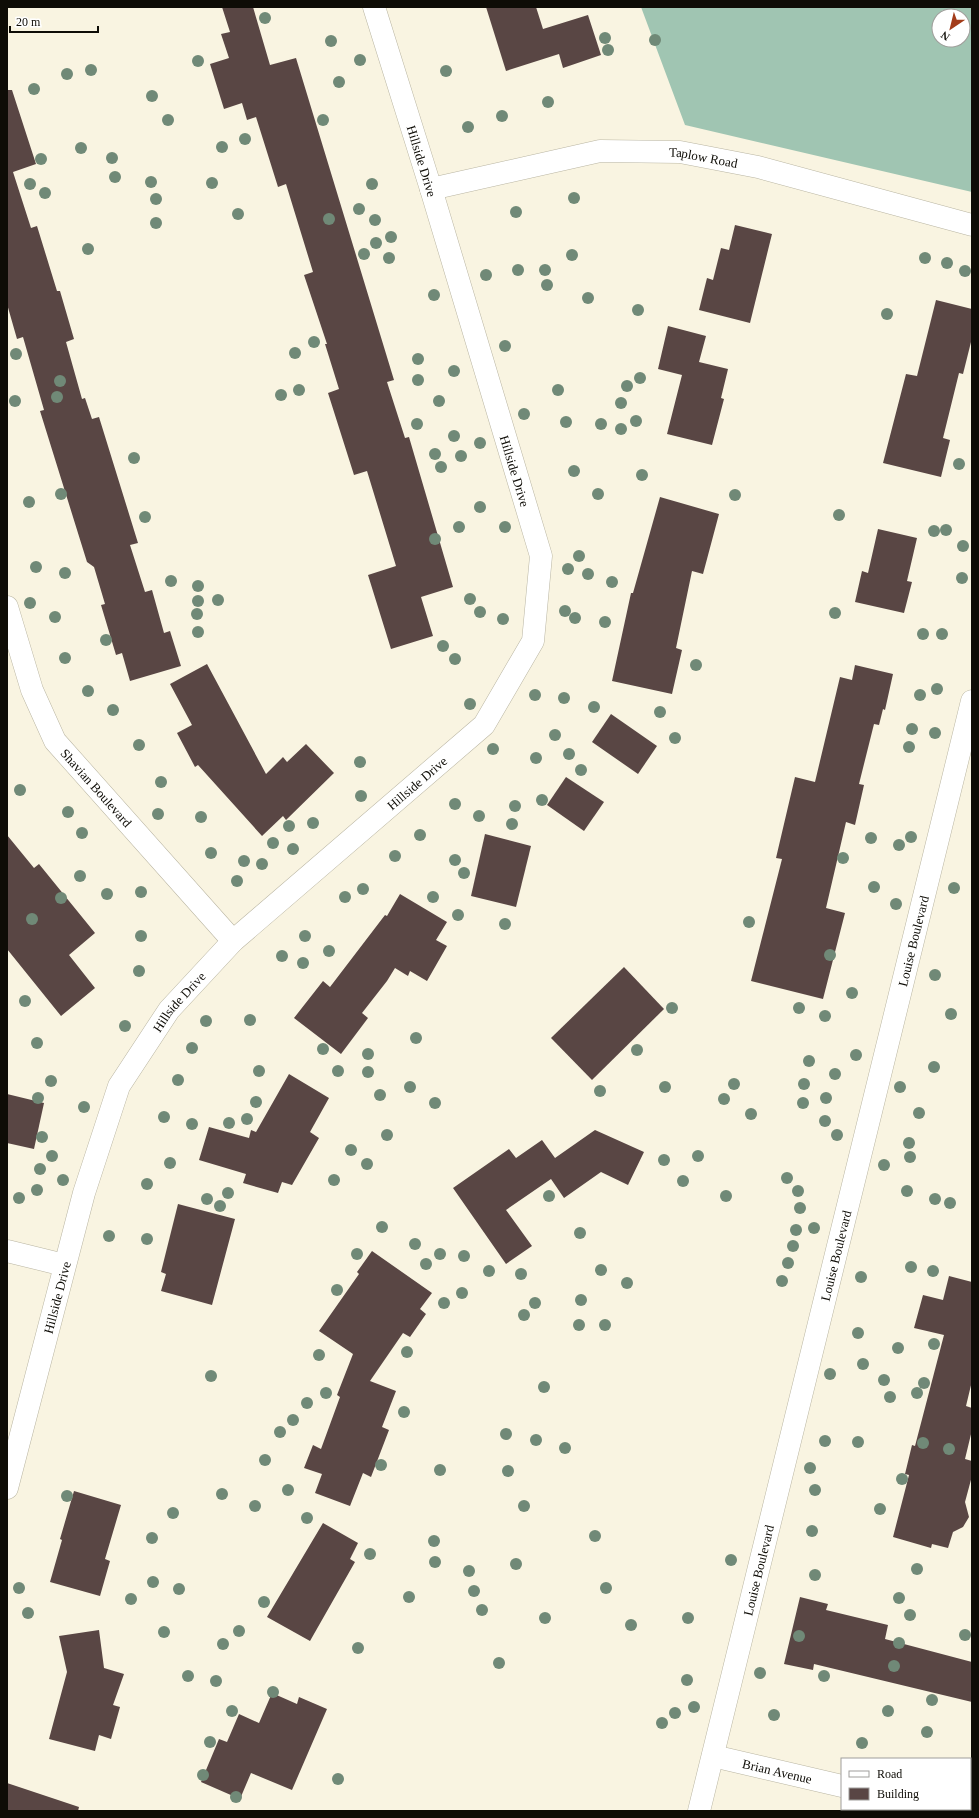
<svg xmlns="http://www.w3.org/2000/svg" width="979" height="1818" font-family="'Times New Roman',serif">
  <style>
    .forest { fill: #a0c5b2; fill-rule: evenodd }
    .building { fill: #594644 }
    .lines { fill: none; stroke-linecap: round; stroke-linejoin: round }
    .minor-casing { stroke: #b9b5a2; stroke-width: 23 }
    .minor { stroke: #fff; stroke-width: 22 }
    .tree { fill: #708977 }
    .labels { text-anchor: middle; stroke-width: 4; stroke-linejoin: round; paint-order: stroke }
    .street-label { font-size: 13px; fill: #0e0c06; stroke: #fff }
  </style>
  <rect width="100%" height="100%" fill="#f9f4e1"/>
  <path class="forest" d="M 641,7 L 972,7 L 972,192 L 685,125 ZM 939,16 L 963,16 L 963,40 L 939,40 Z"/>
  <g class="building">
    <path d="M 222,7 L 253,7 L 270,65 L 296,58 L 394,380 L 387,382 L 405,438 L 409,437 L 453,587 L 421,597 L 433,636 L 391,649 L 368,575 L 396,566 L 367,471 L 354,475 L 328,393 L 339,389 L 325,344 L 327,344 L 304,275 L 313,272 L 286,184 L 278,187 L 256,117 L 247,120 L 242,103 L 224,109 L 210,64 L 229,58 L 221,34 L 230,32 Z"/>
    <path d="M 486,7 L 536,7 L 543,29 L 588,15 L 601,55 L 563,68 L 559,54 L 506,71 Z"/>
    <path d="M 7,90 L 12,90 L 36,164 L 13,172 L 31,228 L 37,226 L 57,291 L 60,291 L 74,339 L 66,342 L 82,399 L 85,398 L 92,419 L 99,417 L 138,543 L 130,545 L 145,592 L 152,590 L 164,633 L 170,631 L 181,666 L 130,681 L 122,653 L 116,655 L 101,605 L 105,604 L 94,567 L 87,562 L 40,411 L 44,410 L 23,337 L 17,339 L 7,304 Z"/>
    <path d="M 735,225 L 772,234 L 750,323 L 699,310 L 707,278 L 713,280 L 721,248 L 729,250 Z"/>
    <path d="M 936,300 L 972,309 L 972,338 L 963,374 L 959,373 L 943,438 L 950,440 L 941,477 L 883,463 L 906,374 L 917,376 Z"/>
    <path d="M 668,326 L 706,336 L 699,362 L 728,369 L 721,398 L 724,399 L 712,445 L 667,434 L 682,375 L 658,369 Z"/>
    <path d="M 660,497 L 719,514 L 703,574 L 692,571 L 676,648 L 682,650 L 672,694 L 612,681 L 631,593 L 633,593 Z"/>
    <path d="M 878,529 L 917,538 L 907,581 L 912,582 L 904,613 L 855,602 L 862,571 L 868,573 Z"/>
    <path d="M 207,664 L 266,774 L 283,757 L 287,762 L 306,744 L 334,773 L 286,820 L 283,816 L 262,836 L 198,765 L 195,767 L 177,733 L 192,725 L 170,684 Z"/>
    <path d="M 855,665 L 893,674 L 885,710 L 883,709 L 879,725 L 874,724 L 859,784 L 864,785 L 855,825 L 846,822 L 826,908 L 845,913 L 823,999 L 751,981 L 782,859 L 776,858 L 795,777 L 815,782 L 840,677 L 852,680 Z"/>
    <path d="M 611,714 L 657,746 L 638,774 L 592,742 Z"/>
    <path d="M 566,777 L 604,802 L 584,831 L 547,805 Z"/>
    <path d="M 485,834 L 531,846 L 516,907 L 471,896 Z"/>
    <path d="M 7,835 L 34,868 L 39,864 L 95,933 L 69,955 L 95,988 L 61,1016 L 7,949 Z"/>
    <path d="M 400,894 L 447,922 L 436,940 L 447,946 L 427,981 L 410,971 L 408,976 L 395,968 L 387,981 L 362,1013 L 368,1018 L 341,1054 L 294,1018 L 323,981 L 330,987 L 385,915 L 387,916 Z"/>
    <path d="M 624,967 L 664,1009 L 592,1080 L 551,1038 Z"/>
    <path d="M 289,1074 L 329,1098 L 310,1132 L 319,1138 L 292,1185 L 282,1182 L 278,1193 L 243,1183 L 246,1174 L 199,1160 L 209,1127 L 249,1138 L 251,1130 L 256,1132 Z"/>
    <path d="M 7,1094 L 44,1103 L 34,1149 L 7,1143 Z"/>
    <path d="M 595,1130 L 644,1152 L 628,1185 L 601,1172 L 564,1198 L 551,1179 L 506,1210 L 532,1246 L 506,1264 L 453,1188 L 509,1149 L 516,1158 L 542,1140 L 555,1158 Z"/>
    <path d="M 178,1204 L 235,1219 L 212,1305 L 161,1291 L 166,1274 L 161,1272 Z"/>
    <path d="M 372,1251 L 432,1293 L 420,1309 L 426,1314 L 410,1337 L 403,1333 L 370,1381 L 396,1391 L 382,1427 L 389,1430 L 371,1477 L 363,1473 L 350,1506 L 315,1493 L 322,1474 L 304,1468 L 313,1445 L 321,1449 L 340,1397 L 337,1395 L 353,1354 L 319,1331 L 359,1274 L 357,1272 Z"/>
    <path d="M 949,1276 L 972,1282 L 972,1381 L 966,1406 L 972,1408 L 972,1430 L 965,1459 L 972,1461 L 972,1476 L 965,1502 L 969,1517 L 963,1527 L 953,1532 L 948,1548 L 932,1544 L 931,1548 L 893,1537 L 909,1475 L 905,1474 L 912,1445 L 915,1446 L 944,1335 L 914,1328 L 923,1295 L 943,1300 Z"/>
    <path d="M 74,1491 L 121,1505 L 105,1559 L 110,1561 L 100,1596 L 50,1582 L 62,1540 L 60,1539 Z"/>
    <path d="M 323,1523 L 358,1543 L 350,1559 L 355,1562 L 310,1641 L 267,1617 Z"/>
    <path d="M 800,1597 L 828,1604 L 826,1610 L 888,1625 L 885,1639 L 972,1662 L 972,1702 L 814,1664 L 813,1670 L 784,1664 Z"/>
    <path d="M 99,1630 L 104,1668 L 124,1674 L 113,1705 L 120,1707 L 111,1739 L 99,1735 L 95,1751 L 49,1739 L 67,1672 L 59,1636 Z"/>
    <path d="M 272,1693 L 297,1704 L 299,1697 L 327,1709 L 292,1790 L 251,1773 L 240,1799 L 201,1782 L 219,1739 L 227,1742 L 239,1714 L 259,1723 Z"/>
    <path d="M 7,1783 L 79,1807 L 78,1811 L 7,1811 Z"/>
  </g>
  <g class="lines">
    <defs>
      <g id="minor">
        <path id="s1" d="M 431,189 L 600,151 L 680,152 L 758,167 L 972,225"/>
        <path id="s2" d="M 7,607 L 32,690 L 55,741 L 233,941"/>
        <path d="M 7,1251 L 64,1265"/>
        <path id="s3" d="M 7,1488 L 84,1193 L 119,1086 L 169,1010 L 233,941 L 484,725 L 533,641 L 541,556 L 431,189 L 374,7"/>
        <path id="s4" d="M 713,1756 L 842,1786"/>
        <path d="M 938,1809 L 946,1811"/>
        <path id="s5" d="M 699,1811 L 972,701"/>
      </g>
    </defs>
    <use href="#minor" class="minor-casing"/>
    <use href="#minor" class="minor"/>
  </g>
  <g class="tree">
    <circle cx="265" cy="18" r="6"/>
    <circle cx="605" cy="38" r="6"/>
    <circle cx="655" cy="40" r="6"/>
    <circle cx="331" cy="41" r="6"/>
    <circle cx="608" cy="50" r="6"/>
    <circle cx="360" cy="60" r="6"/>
    <circle cx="198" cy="61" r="6"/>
    <circle cx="91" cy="70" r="6"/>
    <circle cx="446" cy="71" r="6"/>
    <circle cx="67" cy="74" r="6"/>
    <circle cx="339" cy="82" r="6"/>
    <circle cx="34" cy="89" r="6"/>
    <circle cx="152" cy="96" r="6"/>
    <circle cx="548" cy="102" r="6"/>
    <circle cx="502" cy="116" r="6"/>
    <circle cx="168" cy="120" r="6"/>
    <circle cx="323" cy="120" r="6"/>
    <circle cx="468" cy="127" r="6"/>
    <circle cx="245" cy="139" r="6"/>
    <circle cx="222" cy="147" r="6"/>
    <circle cx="81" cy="148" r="6"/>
    <circle cx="112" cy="158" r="6"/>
    <circle cx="41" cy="159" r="6"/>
    <circle cx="115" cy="177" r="6"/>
    <circle cx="151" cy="182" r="6"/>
    <circle cx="212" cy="183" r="6"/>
    <circle cx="30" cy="184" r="6"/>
    <circle cx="372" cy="184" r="6"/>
    <circle cx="45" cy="193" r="6"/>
    <circle cx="574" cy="198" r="6"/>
    <circle cx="156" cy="199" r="6"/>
    <circle cx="359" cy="209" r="6"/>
    <circle cx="516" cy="212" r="6"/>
    <circle cx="238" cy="214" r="6"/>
    <circle cx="329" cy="219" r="6"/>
    <circle cx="375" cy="220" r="6"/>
    <circle cx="156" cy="223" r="6"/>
    <circle cx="391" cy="237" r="6"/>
    <circle cx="376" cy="243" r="6"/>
    <circle cx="88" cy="249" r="6"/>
    <circle cx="364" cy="254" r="6"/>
    <circle cx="572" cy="255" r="6"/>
    <circle cx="389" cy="258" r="6"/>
    <circle cx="925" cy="258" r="6"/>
    <circle cx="947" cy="263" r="6"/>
    <circle cx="518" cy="270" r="6"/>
    <circle cx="545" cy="270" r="6"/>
    <circle cx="965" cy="271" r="6"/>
    <circle cx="486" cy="275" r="6"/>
    <circle cx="547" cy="285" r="6"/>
    <circle cx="434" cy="295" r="6"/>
    <circle cx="588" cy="298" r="6"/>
    <circle cx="638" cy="310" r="6"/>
    <circle cx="887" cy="314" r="6"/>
    <circle cx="314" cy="342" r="6"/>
    <circle cx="505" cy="346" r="6"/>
    <circle cx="295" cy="353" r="6"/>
    <circle cx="16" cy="354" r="6"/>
    <circle cx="418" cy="359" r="6"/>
    <circle cx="454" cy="371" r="6"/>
    <circle cx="640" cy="378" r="6"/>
    <circle cx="418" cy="380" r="6"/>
    <circle cx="60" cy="381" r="6"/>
    <circle cx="627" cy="386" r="6"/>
    <circle cx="299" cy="390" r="6"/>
    <circle cx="558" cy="390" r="6"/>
    <circle cx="281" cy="395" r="6"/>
    <circle cx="57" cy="397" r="6"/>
    <circle cx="15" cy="401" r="6"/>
    <circle cx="439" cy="401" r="6"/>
    <circle cx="621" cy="403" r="6"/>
    <circle cx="524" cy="414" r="6"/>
    <circle cx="636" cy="421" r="6"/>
    <circle cx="566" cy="422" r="6"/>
    <circle cx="417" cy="424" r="6"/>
    <circle cx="601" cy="424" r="6"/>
    <circle cx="621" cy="429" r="6"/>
    <circle cx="454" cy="436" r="6"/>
    <circle cx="480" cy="443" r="6"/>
    <circle cx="435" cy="454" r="6"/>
    <circle cx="461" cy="456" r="6"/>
    <circle cx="134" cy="458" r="6"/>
    <circle cx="959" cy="464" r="6"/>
    <circle cx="441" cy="467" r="6"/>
    <circle cx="574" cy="471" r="6"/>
    <circle cx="642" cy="475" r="6"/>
    <circle cx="61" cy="494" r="6"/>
    <circle cx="598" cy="494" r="6"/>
    <circle cx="735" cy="495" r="6"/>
    <circle cx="29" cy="502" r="6"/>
    <circle cx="480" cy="507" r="6"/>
    <circle cx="839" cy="515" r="6"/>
    <circle cx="145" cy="517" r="6"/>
    <circle cx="459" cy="527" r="6"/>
    <circle cx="505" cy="527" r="6"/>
    <circle cx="946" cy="530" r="6"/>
    <circle cx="934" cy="531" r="6"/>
    <circle cx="435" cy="539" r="6"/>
    <circle cx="963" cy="546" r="6"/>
    <circle cx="579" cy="556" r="6"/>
    <circle cx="36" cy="567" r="6"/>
    <circle cx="568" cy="569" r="6"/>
    <circle cx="65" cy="573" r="6"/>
    <circle cx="588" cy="574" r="6"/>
    <circle cx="962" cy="578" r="6"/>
    <circle cx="171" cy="581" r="6"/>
    <circle cx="612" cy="582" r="6"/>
    <circle cx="198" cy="586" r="6"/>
    <circle cx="470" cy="599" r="6"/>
    <circle cx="218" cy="600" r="6"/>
    <circle cx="198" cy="601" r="6"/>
    <circle cx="30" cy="603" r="6"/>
    <circle cx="565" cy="611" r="6"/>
    <circle cx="480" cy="612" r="6"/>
    <circle cx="835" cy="613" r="6"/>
    <circle cx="197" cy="614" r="6"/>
    <circle cx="55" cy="617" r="6"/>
    <circle cx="575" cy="618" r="6"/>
    <circle cx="503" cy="619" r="6"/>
    <circle cx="605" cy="622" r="6"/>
    <circle cx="198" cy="632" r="6"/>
    <circle cx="923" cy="634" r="6"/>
    <circle cx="942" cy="634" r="6"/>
    <circle cx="106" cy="640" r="6"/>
    <circle cx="443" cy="646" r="6"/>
    <circle cx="65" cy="658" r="6"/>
    <circle cx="455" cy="659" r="6"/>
    <circle cx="696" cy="665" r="6"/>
    <circle cx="937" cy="689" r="6"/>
    <circle cx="88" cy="691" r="6"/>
    <circle cx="535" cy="695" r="6"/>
    <circle cx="920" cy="695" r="6"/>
    <circle cx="564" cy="698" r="6"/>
    <circle cx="470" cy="704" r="6"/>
    <circle cx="594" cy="707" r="6"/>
    <circle cx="113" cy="710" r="6"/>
    <circle cx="660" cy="712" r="6"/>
    <circle cx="912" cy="729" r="6"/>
    <circle cx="935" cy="733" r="6"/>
    <circle cx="555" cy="735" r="6"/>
    <circle cx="675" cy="738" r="6"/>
    <circle cx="139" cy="745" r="6"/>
    <circle cx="909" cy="747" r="6"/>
    <circle cx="493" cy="749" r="6"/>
    <circle cx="569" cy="754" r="6"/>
    <circle cx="536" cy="758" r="6"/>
    <circle cx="360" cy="762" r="6"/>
    <circle cx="581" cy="770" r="6"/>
    <circle cx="161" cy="782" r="6"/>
    <circle cx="20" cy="790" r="6"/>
    <circle cx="361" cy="796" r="6"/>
    <circle cx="542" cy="800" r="6"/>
    <circle cx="455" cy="804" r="6"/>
    <circle cx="515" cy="806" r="6"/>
    <circle cx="68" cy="812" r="6"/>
    <circle cx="158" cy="814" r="6"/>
    <circle cx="479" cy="816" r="6"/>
    <circle cx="201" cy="817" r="6"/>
    <circle cx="313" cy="823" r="6"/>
    <circle cx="512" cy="824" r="6"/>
    <circle cx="289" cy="826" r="6"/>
    <circle cx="82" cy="833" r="6"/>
    <circle cx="420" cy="835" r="6"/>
    <circle cx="911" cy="837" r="6"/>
    <circle cx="871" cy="838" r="6"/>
    <circle cx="273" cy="843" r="6"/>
    <circle cx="899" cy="845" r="6"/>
    <circle cx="293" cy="849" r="6"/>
    <circle cx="211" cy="853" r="6"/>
    <circle cx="395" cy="856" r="6"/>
    <circle cx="843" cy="858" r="6"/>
    <circle cx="455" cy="860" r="6"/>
    <circle cx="244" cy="861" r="6"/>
    <circle cx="262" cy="864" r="6"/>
    <circle cx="464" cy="873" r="6"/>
    <circle cx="80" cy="876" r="6"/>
    <circle cx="237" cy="881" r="6"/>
    <circle cx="874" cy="887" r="6"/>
    <circle cx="954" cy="888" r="6"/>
    <circle cx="363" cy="889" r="6"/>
    <circle cx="141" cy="892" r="6"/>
    <circle cx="107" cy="894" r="6"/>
    <circle cx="345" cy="897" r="6"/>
    <circle cx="433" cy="897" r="6"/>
    <circle cx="61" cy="898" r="6"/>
    <circle cx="896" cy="904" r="6"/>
    <circle cx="458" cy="915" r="6"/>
    <circle cx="32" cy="919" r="6"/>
    <circle cx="749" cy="922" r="6"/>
    <circle cx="505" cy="924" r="6"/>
    <circle cx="141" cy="936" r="6"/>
    <circle cx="305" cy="936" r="6"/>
    <circle cx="329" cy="951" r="6"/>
    <circle cx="830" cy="955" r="6"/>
    <circle cx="282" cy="956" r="6"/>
    <circle cx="303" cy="963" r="6"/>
    <circle cx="139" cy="971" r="6"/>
    <circle cx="935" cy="975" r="6"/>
    <circle cx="852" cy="993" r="6"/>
    <circle cx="25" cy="1001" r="6"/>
    <circle cx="672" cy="1008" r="6"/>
    <circle cx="799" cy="1008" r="6"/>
    <circle cx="951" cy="1014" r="6"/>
    <circle cx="825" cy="1016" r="6"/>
    <circle cx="250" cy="1020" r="6"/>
    <circle cx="206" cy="1021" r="6"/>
    <circle cx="125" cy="1026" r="6"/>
    <circle cx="416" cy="1038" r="6"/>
    <circle cx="37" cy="1043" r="6"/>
    <circle cx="192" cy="1048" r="6"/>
    <circle cx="323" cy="1049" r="6"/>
    <circle cx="637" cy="1050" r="6"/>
    <circle cx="368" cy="1054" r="6"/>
    <circle cx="856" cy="1055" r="6"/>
    <circle cx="809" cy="1061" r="6"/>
    <circle cx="934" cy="1067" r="6"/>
    <circle cx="259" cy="1071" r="6"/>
    <circle cx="338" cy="1071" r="6"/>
    <circle cx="368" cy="1072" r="6"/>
    <circle cx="835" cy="1074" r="6"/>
    <circle cx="178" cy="1080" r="6"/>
    <circle cx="51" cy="1081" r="6"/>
    <circle cx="734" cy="1084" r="6"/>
    <circle cx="804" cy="1084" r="6"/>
    <circle cx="410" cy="1087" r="6"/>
    <circle cx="665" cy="1087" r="6"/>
    <circle cx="900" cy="1087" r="6"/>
    <circle cx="600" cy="1091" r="6"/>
    <circle cx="380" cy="1095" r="6"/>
    <circle cx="38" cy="1098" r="6"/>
    <circle cx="826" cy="1098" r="6"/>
    <circle cx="724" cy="1099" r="6"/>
    <circle cx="256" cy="1102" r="6"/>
    <circle cx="435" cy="1103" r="6"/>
    <circle cx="803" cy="1103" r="6"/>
    <circle cx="84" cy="1107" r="6"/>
    <circle cx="919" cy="1113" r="6"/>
    <circle cx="751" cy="1114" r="6"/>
    <circle cx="164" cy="1117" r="6"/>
    <circle cx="247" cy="1119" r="6"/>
    <circle cx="825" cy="1121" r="6"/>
    <circle cx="229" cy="1123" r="6"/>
    <circle cx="192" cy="1124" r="6"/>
    <circle cx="387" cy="1135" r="6"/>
    <circle cx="837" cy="1135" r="6"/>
    <circle cx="42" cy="1137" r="6"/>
    <circle cx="909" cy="1143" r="6"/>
    <circle cx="351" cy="1150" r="6"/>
    <circle cx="52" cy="1156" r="6"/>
    <circle cx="698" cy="1156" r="6"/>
    <circle cx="910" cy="1157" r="6"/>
    <circle cx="664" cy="1160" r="6"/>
    <circle cx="170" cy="1163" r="6"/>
    <circle cx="367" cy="1164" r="6"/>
    <circle cx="884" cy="1165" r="6"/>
    <circle cx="40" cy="1169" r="6"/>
    <circle cx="787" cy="1178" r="6"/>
    <circle cx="63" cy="1180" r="6"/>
    <circle cx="334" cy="1180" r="6"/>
    <circle cx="683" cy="1181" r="6"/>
    <circle cx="147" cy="1184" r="6"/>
    <circle cx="37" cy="1190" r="6"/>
    <circle cx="798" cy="1191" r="6"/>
    <circle cx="907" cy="1191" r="6"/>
    <circle cx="228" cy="1193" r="6"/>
    <circle cx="549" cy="1196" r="6"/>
    <circle cx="726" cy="1196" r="6"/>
    <circle cx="19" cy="1198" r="6"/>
    <circle cx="207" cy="1199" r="6"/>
    <circle cx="935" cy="1199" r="6"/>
    <circle cx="950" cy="1203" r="6"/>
    <circle cx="220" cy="1206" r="6"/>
    <circle cx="800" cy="1208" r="6"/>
    <circle cx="382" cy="1227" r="6"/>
    <circle cx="814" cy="1228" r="6"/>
    <circle cx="796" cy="1230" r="6"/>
    <circle cx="580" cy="1233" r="6"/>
    <circle cx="109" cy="1236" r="6"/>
    <circle cx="147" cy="1239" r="6"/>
    <circle cx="415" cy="1244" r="6"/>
    <circle cx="793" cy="1246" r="6"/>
    <circle cx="357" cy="1254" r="6"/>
    <circle cx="440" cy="1254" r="6"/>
    <circle cx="464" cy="1256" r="6"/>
    <circle cx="788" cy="1263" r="6"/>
    <circle cx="426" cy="1264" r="6"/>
    <circle cx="911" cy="1267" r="6"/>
    <circle cx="601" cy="1270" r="6"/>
    <circle cx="489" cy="1271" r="6"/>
    <circle cx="933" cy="1271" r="6"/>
    <circle cx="521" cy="1274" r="6"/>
    <circle cx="861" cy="1277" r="6"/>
    <circle cx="782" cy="1281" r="6"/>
    <circle cx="627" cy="1283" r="6"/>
    <circle cx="337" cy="1290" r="6"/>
    <circle cx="462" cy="1293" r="6"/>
    <circle cx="581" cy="1300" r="6"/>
    <circle cx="444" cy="1303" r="6"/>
    <circle cx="535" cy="1303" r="6"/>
    <circle cx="524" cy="1315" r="6"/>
    <circle cx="579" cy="1325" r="6"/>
    <circle cx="605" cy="1325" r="6"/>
    <circle cx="858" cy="1333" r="6"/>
    <circle cx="934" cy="1344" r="6"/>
    <circle cx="898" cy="1348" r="6"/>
    <circle cx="407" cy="1352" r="6"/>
    <circle cx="319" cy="1355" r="6"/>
    <circle cx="863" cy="1364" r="6"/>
    <circle cx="830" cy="1374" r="6"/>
    <circle cx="211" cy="1376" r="6"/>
    <circle cx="884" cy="1380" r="6"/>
    <circle cx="924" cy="1383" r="6"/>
    <circle cx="544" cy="1387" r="6"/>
    <circle cx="326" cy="1393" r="6"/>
    <circle cx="917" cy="1393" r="6"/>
    <circle cx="890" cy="1397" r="6"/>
    <circle cx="307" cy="1403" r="6"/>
    <circle cx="404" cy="1412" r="6"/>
    <circle cx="293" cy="1420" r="6"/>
    <circle cx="280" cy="1432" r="6"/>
    <circle cx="506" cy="1434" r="6"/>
    <circle cx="536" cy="1440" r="6"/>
    <circle cx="825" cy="1441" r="6"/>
    <circle cx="858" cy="1442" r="6"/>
    <circle cx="923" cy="1443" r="6"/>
    <circle cx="565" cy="1448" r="6"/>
    <circle cx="949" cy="1449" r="6"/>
    <circle cx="265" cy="1460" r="6"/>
    <circle cx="381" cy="1465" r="6"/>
    <circle cx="810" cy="1468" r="6"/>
    <circle cx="440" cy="1470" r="6"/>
    <circle cx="508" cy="1471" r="6"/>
    <circle cx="902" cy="1479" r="6"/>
    <circle cx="288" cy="1490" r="6"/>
    <circle cx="815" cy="1490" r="6"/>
    <circle cx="222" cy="1494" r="6"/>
    <circle cx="67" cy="1496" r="6"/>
    <circle cx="255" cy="1506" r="6"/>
    <circle cx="524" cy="1506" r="6"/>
    <circle cx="880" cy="1509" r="6"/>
    <circle cx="173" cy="1513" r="6"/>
    <circle cx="307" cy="1518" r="6"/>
    <circle cx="812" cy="1531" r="6"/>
    <circle cx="595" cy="1536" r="6"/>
    <circle cx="152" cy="1538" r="6"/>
    <circle cx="434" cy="1541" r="6"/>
    <circle cx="370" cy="1554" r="6"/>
    <circle cx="731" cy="1560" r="6"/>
    <circle cx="435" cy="1562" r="6"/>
    <circle cx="516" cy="1564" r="6"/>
    <circle cx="917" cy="1569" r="6"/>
    <circle cx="469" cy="1571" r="6"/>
    <circle cx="815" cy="1575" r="6"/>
    <circle cx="153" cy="1582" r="6"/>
    <circle cx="19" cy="1588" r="6"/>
    <circle cx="606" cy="1588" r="6"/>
    <circle cx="179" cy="1589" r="6"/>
    <circle cx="474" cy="1591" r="6"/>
    <circle cx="409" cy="1597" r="6"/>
    <circle cx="899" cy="1598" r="6"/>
    <circle cx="131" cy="1599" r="6"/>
    <circle cx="264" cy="1602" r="6"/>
    <circle cx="482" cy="1610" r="6"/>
    <circle cx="28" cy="1613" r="6"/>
    <circle cx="910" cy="1615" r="6"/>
    <circle cx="545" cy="1618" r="6"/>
    <circle cx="688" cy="1618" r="6"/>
    <circle cx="631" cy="1625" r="6"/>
    <circle cx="239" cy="1631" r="6"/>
    <circle cx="164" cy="1632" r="6"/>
    <circle cx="965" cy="1635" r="6"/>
    <circle cx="799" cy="1636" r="6"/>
    <circle cx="899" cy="1643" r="6"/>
    <circle cx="223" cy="1644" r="6"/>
    <circle cx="358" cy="1648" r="6"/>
    <circle cx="499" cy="1663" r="6"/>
    <circle cx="894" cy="1666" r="6"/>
    <circle cx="760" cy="1673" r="6"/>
    <circle cx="188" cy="1676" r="6"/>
    <circle cx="824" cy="1676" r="6"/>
    <circle cx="687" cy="1680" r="6"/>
    <circle cx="216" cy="1681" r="6"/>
    <circle cx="273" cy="1692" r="6"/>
    <circle cx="932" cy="1700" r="6"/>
    <circle cx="694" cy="1707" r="6"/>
    <circle cx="232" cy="1711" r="6"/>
    <circle cx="888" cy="1711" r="6"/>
    <circle cx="675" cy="1713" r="6"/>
    <circle cx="774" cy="1715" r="6"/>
    <circle cx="662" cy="1723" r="6"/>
    <circle cx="927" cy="1732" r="6"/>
    <circle cx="210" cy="1742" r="6"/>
    <circle cx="862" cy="1743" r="6"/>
    <circle cx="203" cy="1775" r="6"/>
    <circle cx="338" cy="1779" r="6"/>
    <circle cx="236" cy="1797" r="6"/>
  </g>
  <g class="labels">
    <g class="street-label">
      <text dy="5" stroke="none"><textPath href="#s1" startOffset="277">Taplow Road</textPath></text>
      <text transform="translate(422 161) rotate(73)" y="5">Hillside Drive</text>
      <text transform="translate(515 471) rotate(73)" y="5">Hillside Drive</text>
      <text dy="5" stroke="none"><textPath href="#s3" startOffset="845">Hillside Drive</textPath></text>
      <text dy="5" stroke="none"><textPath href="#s2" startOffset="205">Shavian Boulevard</textPath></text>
      <text dy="5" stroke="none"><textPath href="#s5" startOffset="896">Louise Boulevard</textPath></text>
      <text dy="5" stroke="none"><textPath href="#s3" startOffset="521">Hillside Drive</textPath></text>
      <text dy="5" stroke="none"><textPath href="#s5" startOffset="572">Louise Boulevard</textPath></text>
      <text dy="5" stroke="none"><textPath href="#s3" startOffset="197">Hillside Drive</textPath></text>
      <text dy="5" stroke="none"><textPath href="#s5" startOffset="248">Louise Boulevard</textPath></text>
      <text dy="5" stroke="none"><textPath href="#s4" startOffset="66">Brian Avenue</textPath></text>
    </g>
  </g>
  <rect width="979" height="1818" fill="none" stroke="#0e0c06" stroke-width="16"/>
  <rect x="841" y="1758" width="130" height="52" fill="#ffffff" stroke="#9f9e9b"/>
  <rect x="849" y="1771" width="20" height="6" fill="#ffffff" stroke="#9f9e9b"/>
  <text x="877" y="1778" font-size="12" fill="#0e0c06">Road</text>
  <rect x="849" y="1788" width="20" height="12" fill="#594644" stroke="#9f9e9b"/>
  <text x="877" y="1798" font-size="12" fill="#0e0c06">Building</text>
  <g transform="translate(951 28) rotate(215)"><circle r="19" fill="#ffffff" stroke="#9f9e9b"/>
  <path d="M0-3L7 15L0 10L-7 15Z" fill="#a33c1a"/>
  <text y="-6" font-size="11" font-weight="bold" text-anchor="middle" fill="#0e0c06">N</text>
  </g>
  <path d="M10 26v6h88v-6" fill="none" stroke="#0e0c06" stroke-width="2"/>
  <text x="16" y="26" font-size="12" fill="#0e0c06" stroke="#ffffff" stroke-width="3" paint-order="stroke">20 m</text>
</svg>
